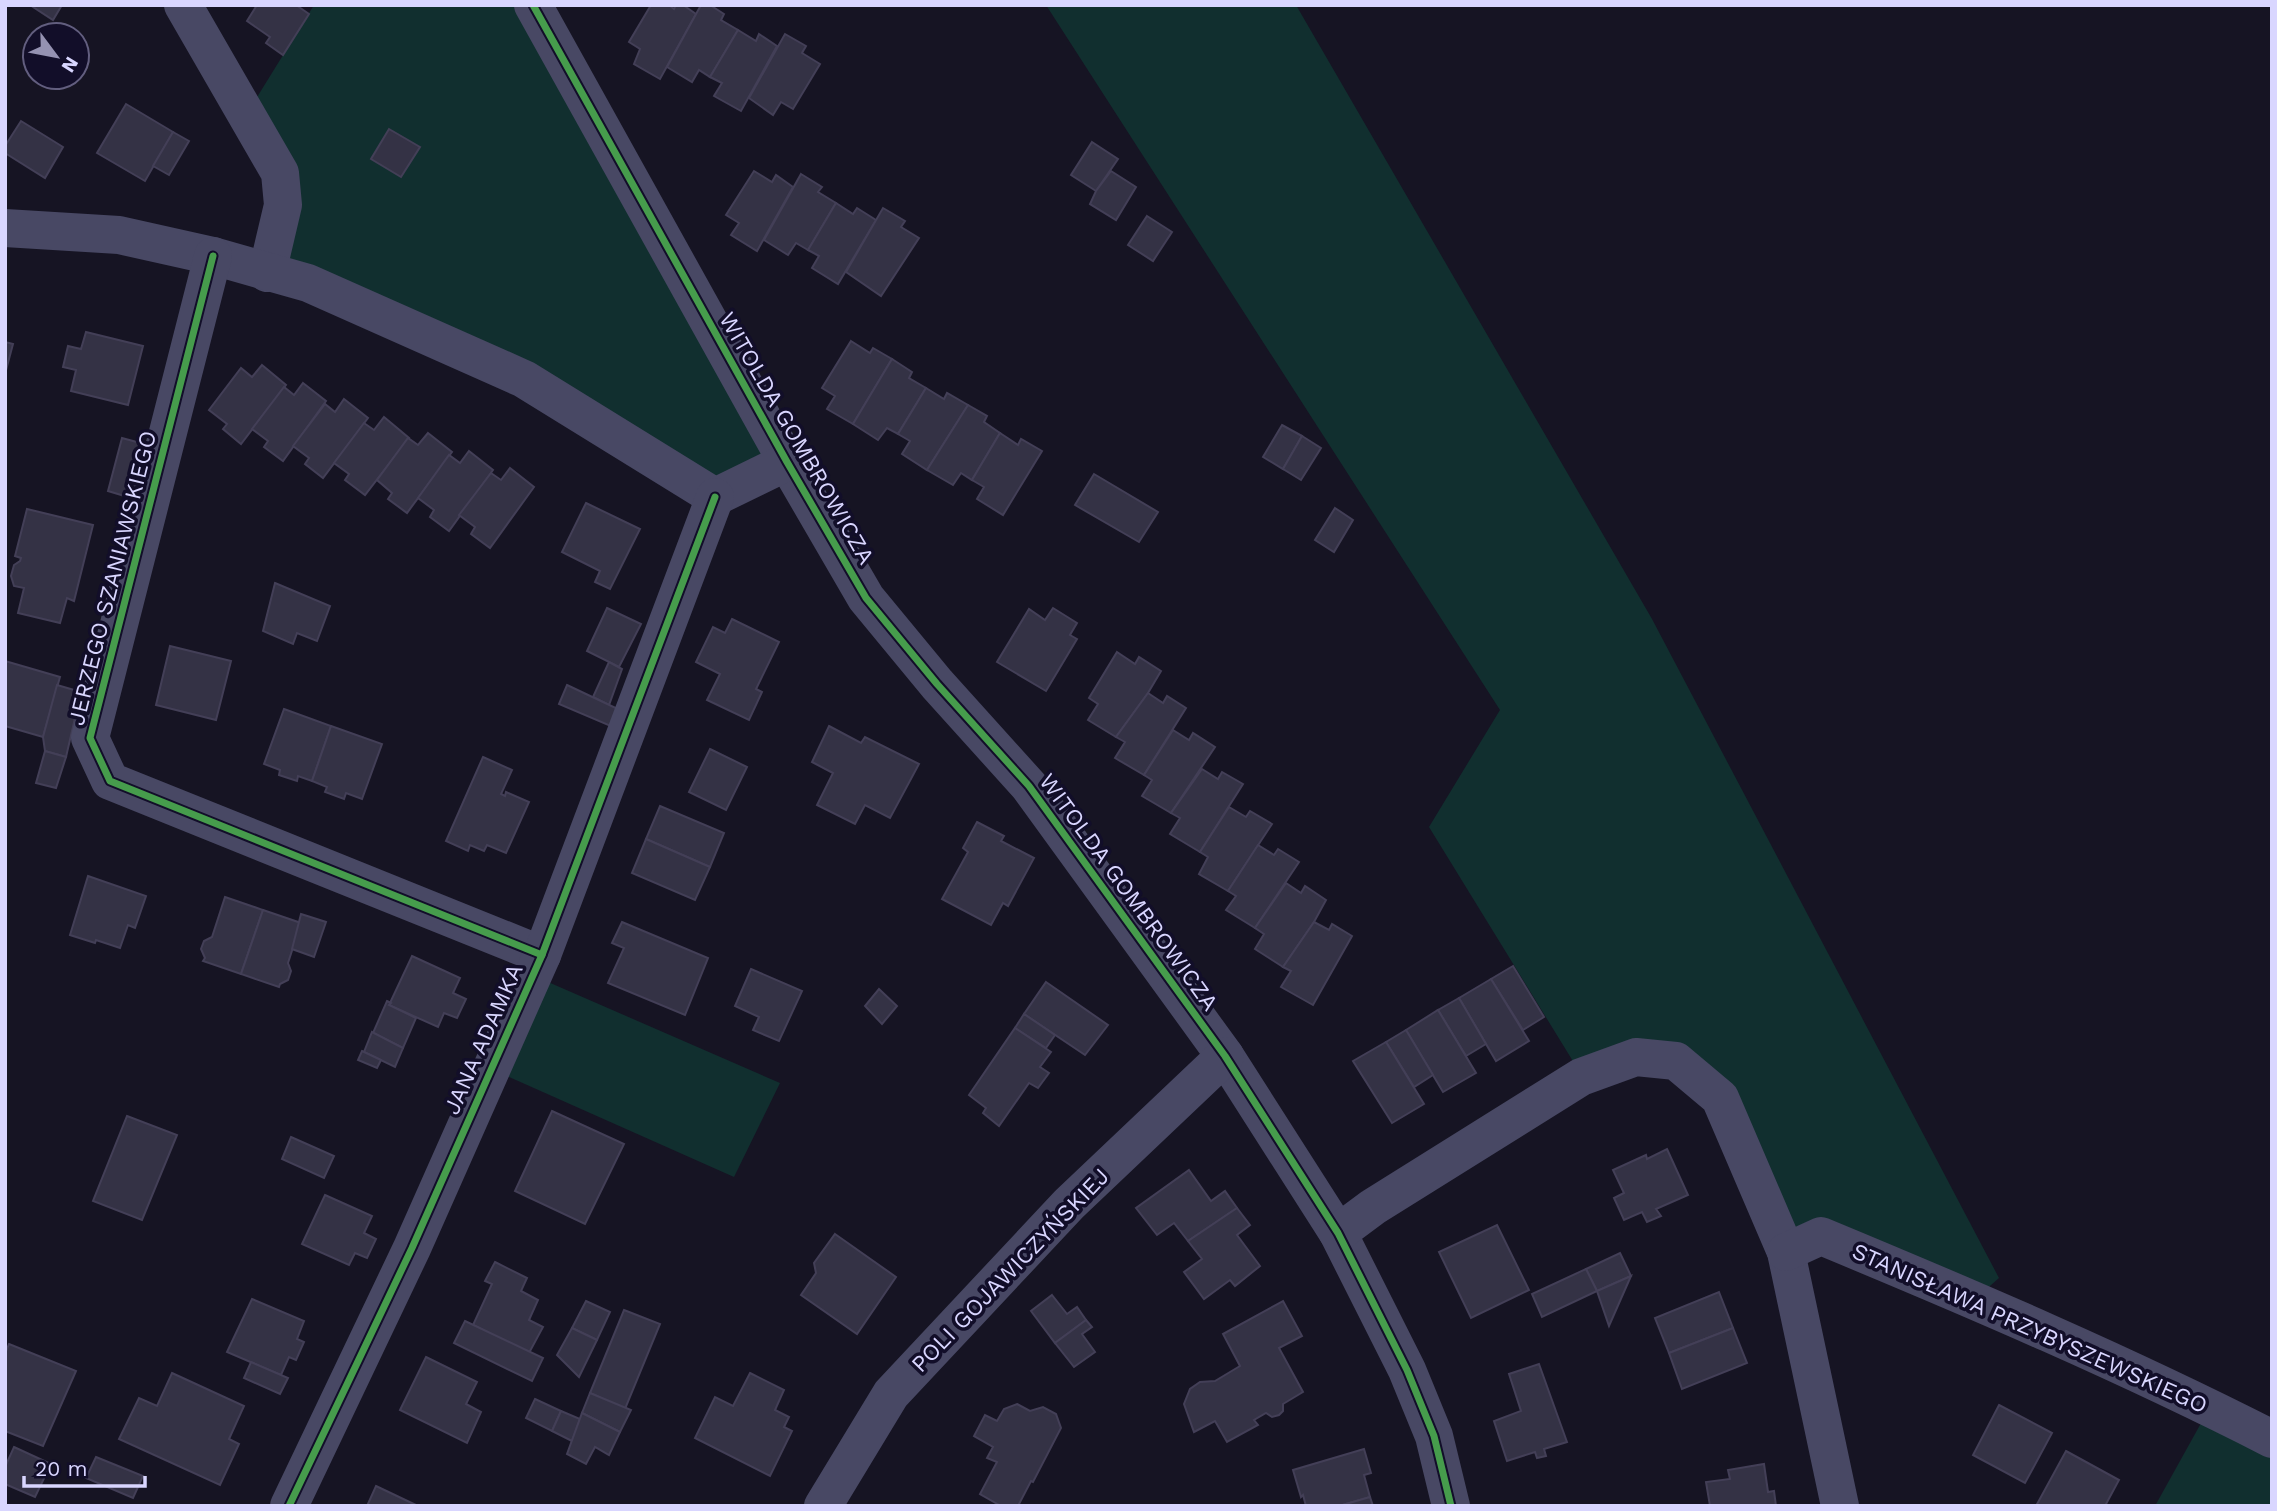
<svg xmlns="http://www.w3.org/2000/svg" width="2277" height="1511" font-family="'Work Sans',sans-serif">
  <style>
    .green { fill: #112f2f }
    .building { fill: #343245; stroke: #433f57; stroke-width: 2 }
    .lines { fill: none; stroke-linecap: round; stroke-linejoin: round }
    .minor { stroke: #484864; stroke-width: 38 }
    .cycleway-casing { stroke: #120e29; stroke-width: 11 }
    .cycleway { stroke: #469c4c; stroke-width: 7 }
    .labels { text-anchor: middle; stroke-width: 7; stroke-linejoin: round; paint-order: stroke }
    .street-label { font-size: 23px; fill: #d9d6ff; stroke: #120e29 }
  </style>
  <rect width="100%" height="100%" fill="#161423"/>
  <g class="green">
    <path d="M 314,5 L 533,5 L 787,462 L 715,497 L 524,379 L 267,273 L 283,205 L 246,115 Z"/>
    <path d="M 1046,5 L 1296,5 L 1652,619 L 1999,1278 L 1974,1300 L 1821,1236 L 1786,1252 L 1720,1098 L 1676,1061 L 1581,1077 L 1571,1058 L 1429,827 L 1500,710 Z"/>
    <path d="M 532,975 L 780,1083 L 734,1177 L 491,1069 Z"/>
    <path d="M 2210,1407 L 2272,1439 L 2272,1506 L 2155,1506 Z"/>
  </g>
  <g class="building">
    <path d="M 30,5 L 62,5 L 53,20 Z"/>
    <path d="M 257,5 L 296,5 L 309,14 L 283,55 L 266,43 L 270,37 L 247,21 Z"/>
    <path d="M 651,5 L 669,5 L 674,9 L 676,5 L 683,5 L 696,14 L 660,79 L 634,64 L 640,49 L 629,42 Z"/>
    <path d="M 701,5 L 710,5 L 724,14 L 721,20 L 738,30 L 710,77 L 699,70 L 692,82 L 667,67 Z"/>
    <path d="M 738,30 L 756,41 L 759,34 L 777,46 L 741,111 L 714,96 L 722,83 L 710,77 Z"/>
    <path d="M 785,34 L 806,46 L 802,53 L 820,64 L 793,109 L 781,102 L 773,115 L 749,98 Z"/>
    <path d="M 126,104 L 173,132 L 145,181 L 97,153 Z"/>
    <path d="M 21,121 L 63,147 L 45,178 L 5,153 L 5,146 Z"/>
    <path d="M 389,129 L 420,147 L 401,177 L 371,159 Z"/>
    <path d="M 173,132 L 189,141 L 169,175 L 153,166 Z"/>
    <path d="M 1092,142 L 1118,159 L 1096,191 L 1071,175 Z"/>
    <path d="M 754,171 L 772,182 L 776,175 L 793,187 L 757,251 L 731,235 L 739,223 L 726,215 Z"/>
    <path d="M 1111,171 L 1136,187 L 1116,220 L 1090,204 L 1096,191 Z"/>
    <path d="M 801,174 L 822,187 L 818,192 L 836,203 L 808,250 L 796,243 L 788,255 L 764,240 Z"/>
    <path d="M 836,203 L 853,214 L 857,208 L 876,220 L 838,284 L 812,268 L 819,256 L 808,250 Z"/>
    <path d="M 883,208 L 905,221 L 901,227 L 919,238 L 881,296 L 846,272 Z"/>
    <path d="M 1147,216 L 1172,232 L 1153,261 L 1128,245 Z"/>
    <path d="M 86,332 L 143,346 L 128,405 L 71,391 L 76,370 L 63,367 L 68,346 L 81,349 Z"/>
    <path d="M 851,341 L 870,353 L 873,348 L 892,359 L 853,424 L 827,409 L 835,396 L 822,388 Z"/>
    <path d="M 5,342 L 13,344 L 5,374 Z"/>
    <path d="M 892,359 L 912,372 L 909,378 L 926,388 L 898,434 L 887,428 L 878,440 L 853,424 Z"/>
    <path d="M 262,365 L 286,385 L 241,444 L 223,429 L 227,424 L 209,410 L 241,368 L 252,377 Z"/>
    <path d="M 303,383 L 326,401 L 283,461 L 264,447 L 268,441 L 252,429 L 284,387 L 294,395 Z"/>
    <path d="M 926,388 L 944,399 L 947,393 L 968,405 L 927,470 L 902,454 L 910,441 L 898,434 Z"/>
    <path d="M 344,399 L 368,418 L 323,478 L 305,464 L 309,458 L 293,446 L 325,404 L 335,412 Z"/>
    <path d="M 968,405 L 987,416 L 984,422 L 1000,433 L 972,480 L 961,473 L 953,485 L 927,470 Z"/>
    <path d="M 384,417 L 409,438 L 365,495 L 345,480 L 349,474 L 334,463 L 364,423 L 374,430 Z"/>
    <path d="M 1282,425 L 1302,436 L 1283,469 L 1263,457 Z"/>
    <path d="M 428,433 L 452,452 L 407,513 L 388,499 L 392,493 L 377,480 L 408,438 L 418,445 Z"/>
    <path d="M 1000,433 L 1018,445 L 1021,439 L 1042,451 L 1003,515 L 977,499 L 984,487 L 972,480 Z"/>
    <path d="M 1302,436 L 1321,448 L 1301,480 L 1283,469 Z"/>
    <path d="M 122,438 L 144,444 L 131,498 L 108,491 Z"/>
    <path d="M 469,451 L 493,470 L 449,531 L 430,517 L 434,510 L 418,498 L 449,455 L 460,463 Z"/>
    <path d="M 510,468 L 534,487 L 490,548 L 471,534 L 475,527 L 459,515 L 491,473 L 501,480 Z"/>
    <path d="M 1094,474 L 1158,512 L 1139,542 L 1075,505 Z"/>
    <path d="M 586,503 L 640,529 L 610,589 L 595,582 L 600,571 L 562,552 Z"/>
    <path d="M 1335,508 L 1353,520 L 1334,552 L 1315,540 Z"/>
    <path d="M 27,509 L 93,525 L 74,601 L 67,598 L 60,623 L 18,613 L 24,588 L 14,586 L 11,576 L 14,565 L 20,561 L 21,558 L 15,556 Z"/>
    <path d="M 275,583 L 330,606 L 317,641 L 297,633 L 293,644 L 263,631 Z"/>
    <path d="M 607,608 L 641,624 L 619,667 L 587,651 Z"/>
    <path d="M 1053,608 L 1077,623 L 1070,635 L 1077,639 L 1046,691 L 997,662 L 1029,609 L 1045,620 Z"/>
    <path d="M 732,619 L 779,642 L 756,689 L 762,692 L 749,720 L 707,700 L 720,674 L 696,662 L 713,627 L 725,633 Z"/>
    <path d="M 170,646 L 231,661 L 216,720 L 156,705 Z"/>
    <path d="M 1117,652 L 1135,664 L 1139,657 L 1161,671 L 1148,693 L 1116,737 L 1088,720 L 1098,704 L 1089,698 Z"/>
    <path d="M 5,661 L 60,677 L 43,737 L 5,726 Z"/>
    <path d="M 609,662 L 622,669 L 609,705 L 593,697 Z"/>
    <path d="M 57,685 L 81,692 L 66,757 L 45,751 L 43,737 Z"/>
    <path d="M 567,685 L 620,710 L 613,727 L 559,704 Z"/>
    <path d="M 1148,693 L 1163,703 L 1167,696 L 1186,708 L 1144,775 L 1115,758 L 1125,742 L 1116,737 Z"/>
    <path d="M 284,709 L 331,726 L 312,781 L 298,776 L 297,781 L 279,775 L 280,770 L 264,764 Z"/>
    <path d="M 331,726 L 382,744 L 362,799 L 346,793 L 344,799 L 325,792 L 327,787 L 312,781 Z"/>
    <path d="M 829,726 L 861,743 L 865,737 L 919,764 L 890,818 L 865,805 L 855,824 L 817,805 L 833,773 L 812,762 Z"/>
    <path d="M 1173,730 L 1189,740 L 1193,733 L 1215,747 L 1171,813 L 1142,796 L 1152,780 L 1144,775 Z"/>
    <path d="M 710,749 L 747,767 L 726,810 L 689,792 Z"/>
    <path d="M 45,751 L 66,757 L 56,788 L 36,783 Z"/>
    <path d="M 483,757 L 512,770 L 501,794 L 505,796 L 506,792 L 529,802 L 506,853 L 487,845 L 484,851 L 470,845 L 468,851 L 446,841 Z"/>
    <path d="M 1202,769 L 1218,779 L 1222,772 L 1243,784 L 1200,852 L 1170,834 L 1180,818 L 1171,813 Z"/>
    <path d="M 660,806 L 724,833 L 710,867 L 646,839 Z"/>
    <path d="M 1229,807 L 1246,817 L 1250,811 L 1272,824 L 1228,891 L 1199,874 L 1208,857 L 1200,852 Z"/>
    <path d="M 977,822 L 1004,836 L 1001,841 L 1034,858 L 1008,906 L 1003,903 L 991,925 L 942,899 L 968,852 L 963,848 Z"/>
    <path d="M 646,839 L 710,867 L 695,900 L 632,873 Z"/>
    <path d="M 1258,845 L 1274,855 L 1278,849 L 1299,862 L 1255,928 L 1226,910 L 1236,896 L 1228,891 Z"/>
    <path d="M 88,876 L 146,896 L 135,928 L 128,925 L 120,948 L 96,940 L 95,943 L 70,935 Z"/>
    <path d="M 1286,883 L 1301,893 L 1305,886 L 1326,900 L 1314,922 L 1283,967 L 1255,949 L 1264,934 L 1255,928 Z"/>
    <path d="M 225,897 L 263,910 L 241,974 L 203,961 L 205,958 L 201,949 L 204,941 L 212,937 Z"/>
    <path d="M 263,910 L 301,923 L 288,963 L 291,971 L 288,980 L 280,984 L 279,987 L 241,974 Z"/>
    <path d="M 301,914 L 326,922 L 314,957 L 292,949 Z"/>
    <path d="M 622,922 L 708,958 L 685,1015 L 608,983 L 624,948 L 612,943 Z"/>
    <path d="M 1314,922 L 1329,930 L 1332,924 L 1352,936 L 1313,1005 L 1281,987 L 1291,971 L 1283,967 Z"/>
    <path d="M 412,956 L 460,978 L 453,993 L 466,999 L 457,1018 L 444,1013 L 438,1027 L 389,1005 Z"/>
    <path d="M 1513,966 L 1544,1017 L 1523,1030 L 1491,979 Z"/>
    <path d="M 751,969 L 802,991 L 779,1041 L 753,1030 L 759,1017 L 735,1006 Z"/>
    <path d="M 1491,979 L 1529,1041 L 1496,1061 L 1459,998 Z"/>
    <path d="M 1046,982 L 1108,1025 L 1085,1055 L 1024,1014 Z"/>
    <path d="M 879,989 L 897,1006 L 882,1024 L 865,1006 Z"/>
    <path d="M 1459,998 L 1486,1044 L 1466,1056 L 1438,1010 Z"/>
    <path d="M 387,1001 L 391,1003 L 389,1005 L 416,1018 L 403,1048 L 373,1033 Z"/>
    <path d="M 1438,1010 L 1476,1073 L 1443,1092 L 1406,1030 Z"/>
    <path d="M 1024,1014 L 1055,1035 L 1046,1048 L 1015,1028 Z"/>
    <path d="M 1015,1028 L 1051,1052 L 1040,1067 L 1049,1073 L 1038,1088 L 1029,1083 L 999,1126 L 983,1113 L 986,1108 L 969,1095 Z"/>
    <path d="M 1406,1030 L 1433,1075 L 1414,1087 L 1386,1042 Z"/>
    <path d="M 372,1032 L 403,1048 L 395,1067 L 364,1052 Z"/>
    <path d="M 1386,1042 L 1424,1104 L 1392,1123 L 1353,1061 Z"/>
    <path d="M 362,1051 L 381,1060 L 377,1068 L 358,1060 Z"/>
    <path d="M 552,1111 L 624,1144 L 585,1224 L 515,1191 Z"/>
    <path d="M 127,1116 L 177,1135 L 142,1220 L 93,1201 Z"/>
    <path d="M 291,1137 L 334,1156 L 324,1178 L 282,1159 Z"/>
    <path d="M 1667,1149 L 1688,1195 L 1656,1209 L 1661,1216 L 1647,1222 L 1642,1212 L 1624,1220 L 1614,1198 L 1624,1193 L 1613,1170 L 1646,1155 L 1647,1159 Z"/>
    <path d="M 1189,1170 L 1211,1201 L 1225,1191 L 1237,1208 L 1188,1241 L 1174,1223 L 1157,1235 L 1136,1208 Z"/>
    <path d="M 325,1195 L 372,1216 L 364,1233 L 376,1239 L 367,1258 L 355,1253 L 349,1265 L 302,1244 Z"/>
    <path d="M 1237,1208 L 1250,1225 L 1237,1235 L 1260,1266 L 1235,1286 L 1230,1280 L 1204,1299 L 1184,1272 L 1202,1259 L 1188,1241 Z"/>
    <path d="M 1497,1225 L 1529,1290 L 1471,1318 L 1439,1252 Z"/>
    <path d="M 835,1234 L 896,1277 L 857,1334 L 801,1295 L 816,1273 L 814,1263 Z"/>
    <path d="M 1620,1253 L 1631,1276 L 1597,1291 L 1586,1269 Z"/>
    <path d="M 495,1262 L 527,1278 L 521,1291 L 538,1300 L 529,1320 L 543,1327 L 529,1353 L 473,1325 L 492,1284 L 485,1281 Z"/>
    <path d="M 1586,1269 L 1597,1291 L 1542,1317 L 1532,1294 Z"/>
    <path d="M 1631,1276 L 1609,1326 L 1597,1291 Z"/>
    <path d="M 1719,1292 L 1733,1328 L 1669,1353 L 1655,1318 Z"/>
    <path d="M 1052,1295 L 1067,1314 L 1077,1307 L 1086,1320 L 1055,1343 L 1031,1311 Z"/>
    <path d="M 252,1299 L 304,1321 L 297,1339 L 304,1342 L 296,1360 L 289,1357 L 281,1375 L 227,1352 Z"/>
    <path d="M 586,1301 L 610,1312 L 597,1340 L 572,1328 Z"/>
    <path d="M 1283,1301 L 1302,1336 L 1279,1348 L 1303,1392 L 1283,1404 L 1283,1411 L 1279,1415 L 1272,1417 L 1266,1413 L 1254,1420 L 1258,1425 L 1227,1442 L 1215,1421 L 1194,1432 L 1184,1404 L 1190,1389 L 1200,1382 L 1215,1381 L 1240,1366 L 1223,1334 Z"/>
    <path d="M 624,1310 L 660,1324 L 625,1409 L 590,1393 Z"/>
    <path d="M 1086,1320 L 1092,1327 L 1082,1334 L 1095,1352 L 1074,1367 L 1055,1343 Z"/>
    <path d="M 465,1321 L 543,1358 L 532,1381 L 454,1343 Z"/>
    <path d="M 572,1328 L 597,1340 L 579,1377 L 557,1355 Z"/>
    <path d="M 1733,1328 L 1747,1363 L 1682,1389 L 1669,1353 Z"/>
    <path d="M 9,1344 L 76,1371 L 43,1446 L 5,1431 L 5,1354 Z"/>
    <path d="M 426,1357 L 477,1382 L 466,1404 L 481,1412 L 467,1443 L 400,1410 Z"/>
    <path d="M 251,1362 L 288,1378 L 280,1394 L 244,1378 Z"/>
    <path d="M 1539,1364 L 1567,1442 L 1544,1449 L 1546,1456 L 1537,1458 L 1535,1452 L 1507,1461 L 1494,1421 L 1521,1411 L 1509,1374 Z"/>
    <path d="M 172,1373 L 244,1406 L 229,1439 L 239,1444 L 220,1485 L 119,1439 L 139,1398 L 157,1406 Z"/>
    <path d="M 750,1373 L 784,1390 L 775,1410 L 789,1417 L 784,1427 L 792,1431 L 770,1476 L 695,1438 L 715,1397 L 733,1406 Z"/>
    <path d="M 590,1393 L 631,1410 L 620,1432 L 582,1413 Z"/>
    <path d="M 535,1399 L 561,1411 L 552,1431 L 526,1418 Z"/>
    <path d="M 1017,1404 L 1030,1411 L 1043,1407 L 1056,1414 L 1061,1428 L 1033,1482 L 1031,1481 L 1018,1506 L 1001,1506 L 980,1494 L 997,1462 L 987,1458 L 993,1447 L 974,1436 L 985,1415 L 997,1421 L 1004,1409 Z"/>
    <path d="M 1999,1405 L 2052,1433 L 2025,1483 L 1973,1455 Z"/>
    <path d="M 561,1411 L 580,1419 L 572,1441 L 552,1431 Z"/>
    <path d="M 582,1413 L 620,1432 L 609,1455 L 595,1447 L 586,1464 L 567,1454 Z"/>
    <path d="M 14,1447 L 51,1464 L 35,1497 L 5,1484 L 5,1467 Z"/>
    <path d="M 1364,1449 L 1371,1473 L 1364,1475 L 1370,1497 L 1339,1506 L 1306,1506 L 1303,1495 L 1301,1497 L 1293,1470 Z"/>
    <path d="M 2066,1451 L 2119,1480 L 2105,1506 L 2036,1506 Z"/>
    <path d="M 96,1457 L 143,1476 L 133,1498 L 86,1478 Z"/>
    <path d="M 1764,1464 L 1768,1492 L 1774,1491 L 1776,1506 L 1710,1506 L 1706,1482 L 1730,1479 L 1728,1470 Z"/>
    <path d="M 376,1486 L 418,1506 L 367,1506 Z"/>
    <path d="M 1370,1497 L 1373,1506 L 1339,1506 Z"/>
  </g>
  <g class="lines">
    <g class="minor">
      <path d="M 183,5 L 280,173 L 283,205 L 267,273"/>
      <path d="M 533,5 L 787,462 L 866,598 L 937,684 L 1029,786 L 1225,1056 L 1338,1233 L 1407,1370 L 1434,1436 L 1451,1506"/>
      <path d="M 5,228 L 119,235 L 213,256 L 308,283 L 524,379 L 715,497 L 787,462"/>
      <path d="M 213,256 L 90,738 L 110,781 L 542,955"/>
      <path d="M 1338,1233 L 1373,1207 L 1581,1077 L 1636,1057 L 1676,1061 L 1720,1098 L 1786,1252 L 1840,1506"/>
      <path d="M 1786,1252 L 1821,1236 C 1973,1299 2125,1364 2272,1439"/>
      <path d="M 289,1506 L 412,1248 L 542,955 L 715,497"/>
      <path d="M 823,1506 L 891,1394 L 1069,1204 L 1225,1056"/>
    </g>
    <defs>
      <g id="cycleway">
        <path d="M 533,5 L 787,462 L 866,598 L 937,684 L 1029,786 L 1225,1056 L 1338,1233 L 1407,1370 L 1434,1436 L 1451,1506"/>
        <path d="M 213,256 L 90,738 L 110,781 L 542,955"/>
        <path d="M 289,1506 L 412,1248 L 542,955 L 715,497"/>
      </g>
    </defs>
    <use href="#cycleway" class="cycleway-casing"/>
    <use href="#cycleway" class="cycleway"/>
  </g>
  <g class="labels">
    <g class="street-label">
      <text transform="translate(797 438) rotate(60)" y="8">WITOLDA GOMBROWICZA</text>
      <text transform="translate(112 578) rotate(-76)" y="8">JERZEGO SZANIAWSKIEGO</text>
      <text transform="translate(1129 892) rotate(54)" y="8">WITOLDA GOMBROWICZA</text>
      <text transform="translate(483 1039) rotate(-66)" y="8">JANA ADAMKA</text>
      <text transform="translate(1010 1270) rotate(-46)" y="8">POLI GOJAWICZYŃSKIEJ</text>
      <text transform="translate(2030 1328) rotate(24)" y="8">STANISŁAWA PRZYBYSZEWSKIEGO</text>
    </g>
  </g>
  <rect width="2277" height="1511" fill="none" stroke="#d9d6ff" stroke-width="14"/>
  <g transform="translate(56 56) rotate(122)"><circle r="33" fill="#120e29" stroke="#625e7f" stroke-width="2"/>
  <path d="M0-5L12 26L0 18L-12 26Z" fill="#9592b2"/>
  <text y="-10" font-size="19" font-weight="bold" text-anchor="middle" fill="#d9d6ff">N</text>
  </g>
  <path d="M24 1476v10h121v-10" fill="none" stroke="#d9d6ff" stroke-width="3.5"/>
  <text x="35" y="1476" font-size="21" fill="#d9d6ff" stroke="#120e29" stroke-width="5" paint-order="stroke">20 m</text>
</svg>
